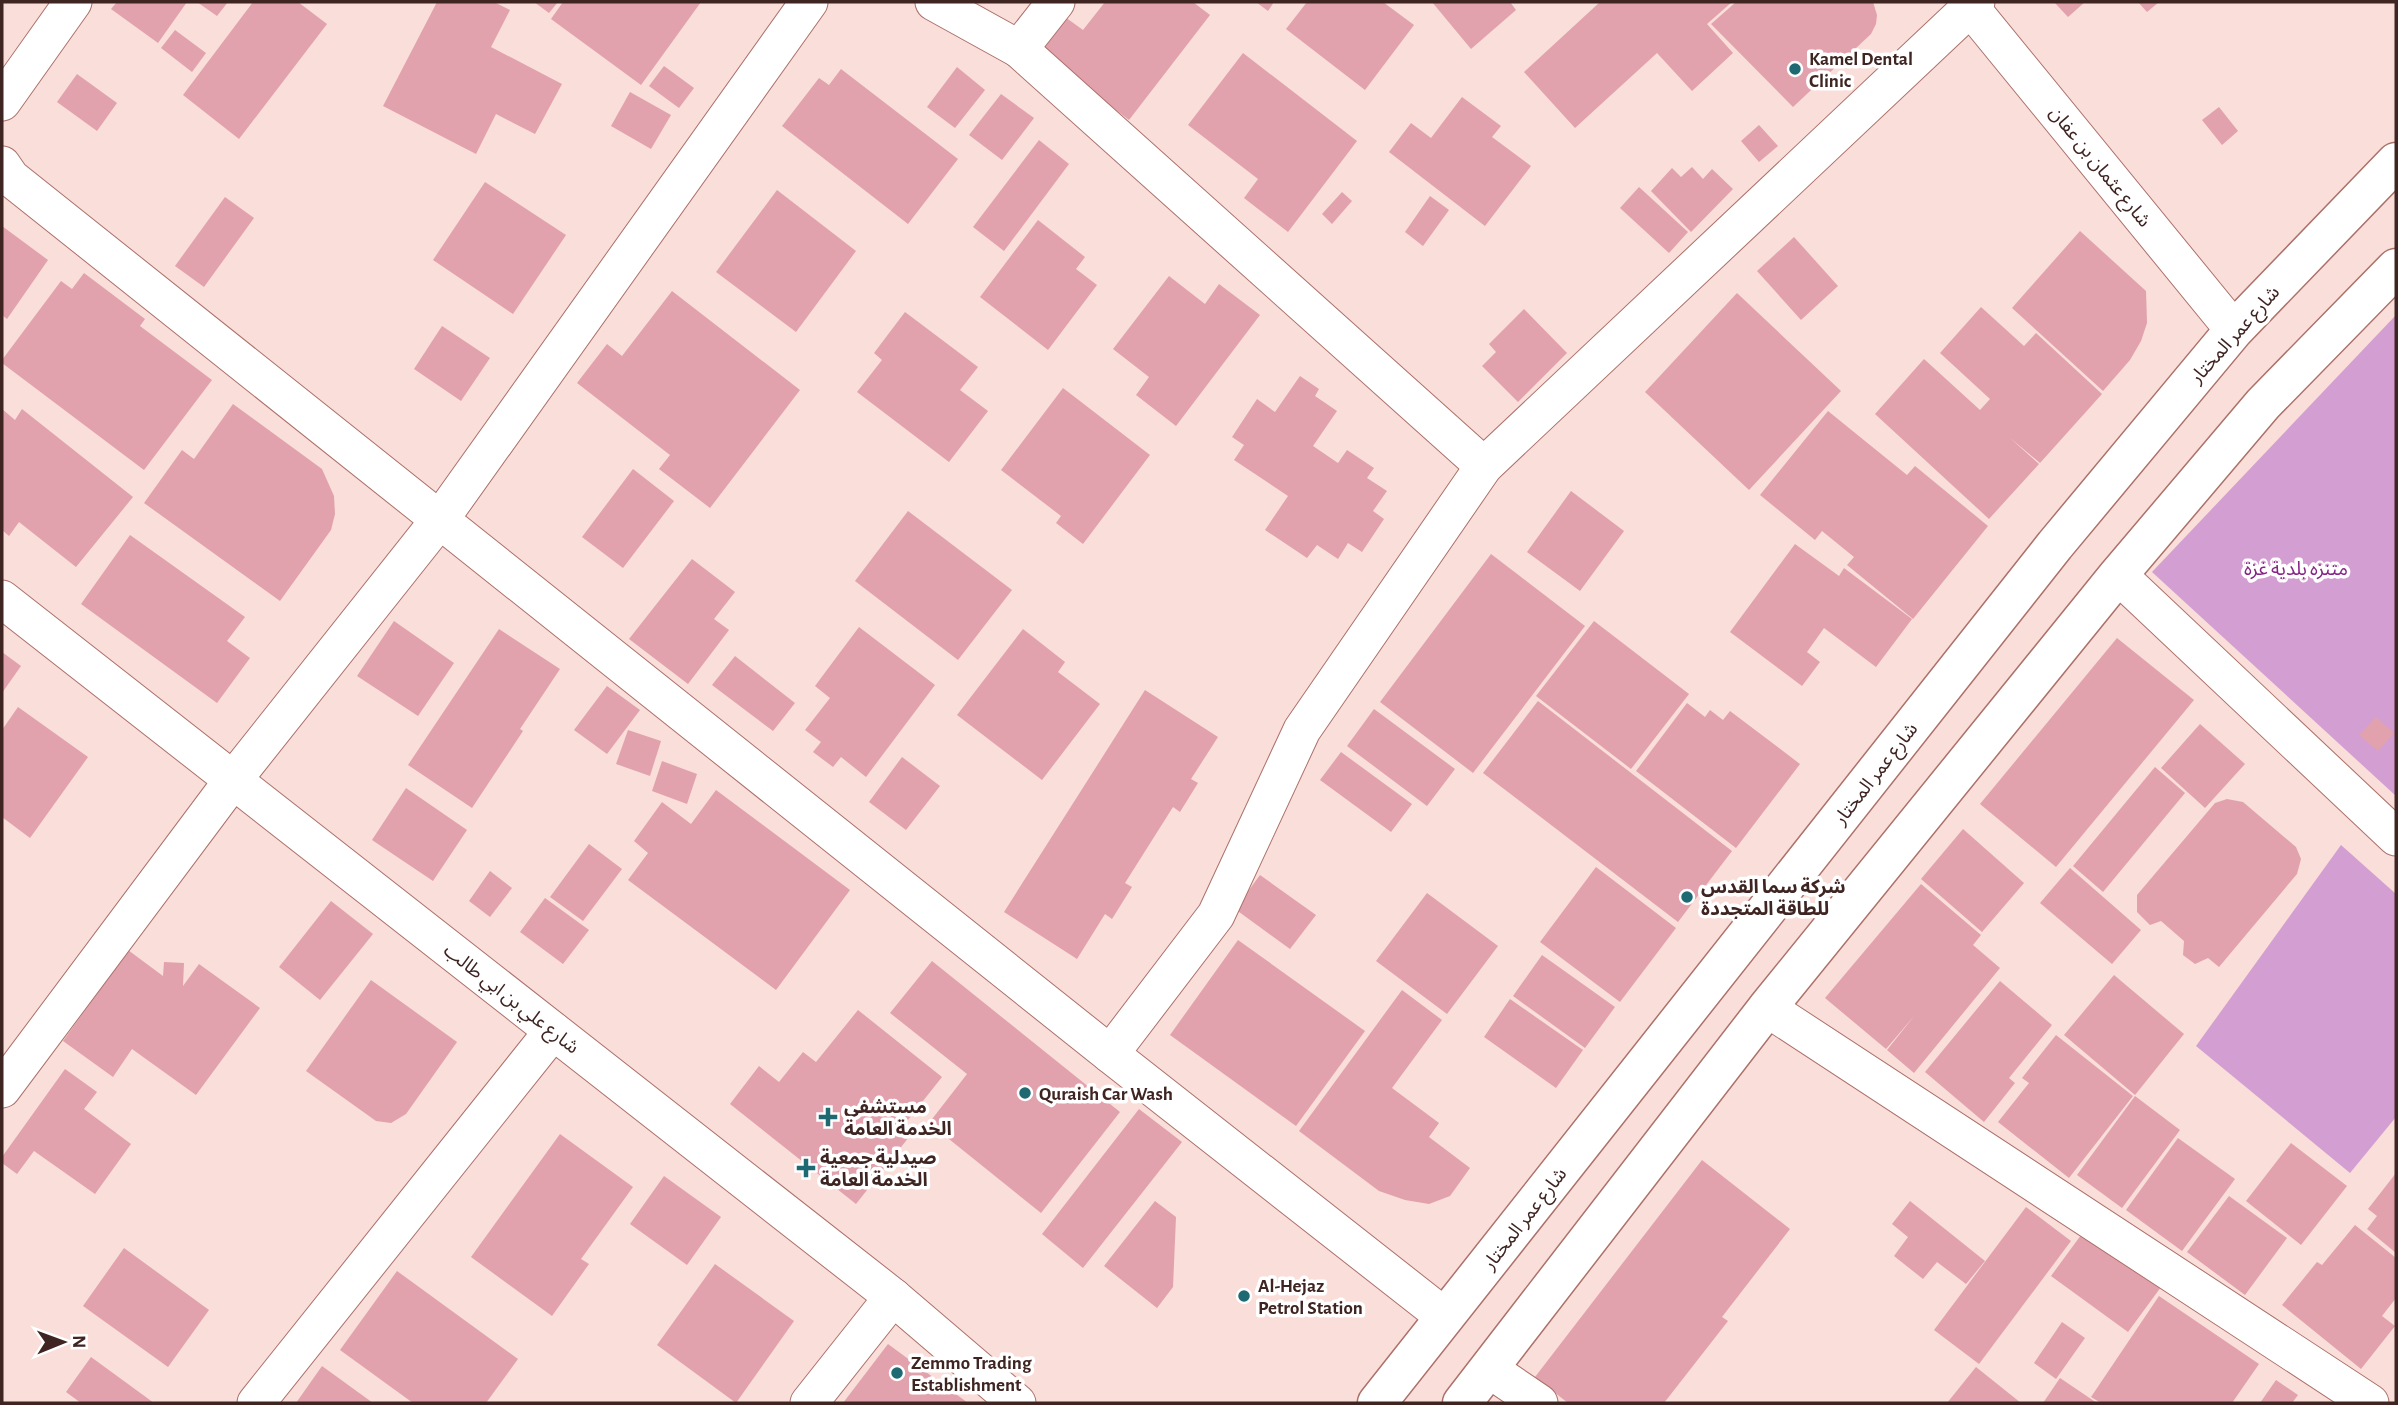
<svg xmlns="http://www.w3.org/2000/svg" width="2398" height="1405" font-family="'Alegreya Sans','Noto Sans Arabic',sans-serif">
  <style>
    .green { fill: #d39ed1 }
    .building { fill: #e2a2ad }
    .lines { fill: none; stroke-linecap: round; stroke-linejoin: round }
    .minor-casing { stroke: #ac7169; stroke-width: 39 }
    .secondary-casing { stroke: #ac7169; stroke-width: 41 }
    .minor { stroke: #fff; stroke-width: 37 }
    .secondary { stroke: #fff; stroke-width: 38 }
    .poi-dot { fill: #1f6973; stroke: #fff; stroke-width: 2.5 }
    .labels { text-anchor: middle; stroke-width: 7; stroke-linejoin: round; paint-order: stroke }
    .poi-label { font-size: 19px; font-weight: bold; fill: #3e2522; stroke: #fff; text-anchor: start }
    .street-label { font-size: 19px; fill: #3e2522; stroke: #fff }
    .park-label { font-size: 19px; fill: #872386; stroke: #fff }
  </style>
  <rect width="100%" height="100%" fill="#f9deda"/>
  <g class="green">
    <path d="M 2396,315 L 2396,796 L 2152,572 Z"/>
    <path d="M 2341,845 L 2396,894 L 2396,1117 L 2350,1173 L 2196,1046 Z"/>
  </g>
  <g class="building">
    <path d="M 117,2 L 187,2 L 158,43 L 111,9 Z"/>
    <path d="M 197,2 L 228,2 L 217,16 Z"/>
    <path d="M 253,2 L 298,2 L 327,24 L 239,139 L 183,95 Z"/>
    <path d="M 437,2 L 494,2 L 510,10 L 491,47 L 562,84 L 535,134 L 496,114 L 476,154 L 383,106 Z"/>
    <path d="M 534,2 L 558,2 L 549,13 Z"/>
    <path d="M 563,2 L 701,2 L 641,85 L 551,19 Z"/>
    <path d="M 1105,2 L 1193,2 L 1210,15 L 1129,120 L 1039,51 L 1065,17 L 1083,30 Z"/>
    <path d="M 1256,2 L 1274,2 L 1268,11 Z"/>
    <path d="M 1307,2 L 1383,2 L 1414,25 L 1365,90 L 1286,29 Z"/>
    <path d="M 1432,2 L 1510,2 L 1516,10 L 1471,49 Z"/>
    <path d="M 1600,2 L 1732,2 L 1707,24 L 1733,53 L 1692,91 L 1657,53 L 1575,128 L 1524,72 Z"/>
    <path d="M 1736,2 L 1873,2 L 1877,15 L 1876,24 L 1871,34 L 1793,107 L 1711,24 Z"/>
    <path d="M 2054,2 L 2085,2 L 2068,17 Z"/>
    <path d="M 2138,2 L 2159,2 L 2147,12 Z"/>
    <path d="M 175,30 L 206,53 L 192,72 L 161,48 Z"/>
    <path d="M 1243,53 L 1357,141 L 1288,232 L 1244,198 L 1258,179 L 1188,125 Z"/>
    <path d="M 664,66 L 694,88 L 679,108 L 649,86 Z"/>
    <path d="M 957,67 L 985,90 L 955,128 L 927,107 Z"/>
    <path d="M 841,69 L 958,159 L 908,224 L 782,126 L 819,78 L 829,85 Z"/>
    <path d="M 77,74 L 117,103 L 97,131 L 57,102 Z"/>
    <path d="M 630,92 L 671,115 L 651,149 L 611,126 Z"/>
    <path d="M 1001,94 L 1034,118 L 1002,160 L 969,135 Z"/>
    <path d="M 1462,97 L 1501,126 L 1492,137 L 1531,166 L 1485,226 L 1389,152 L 1411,123 L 1431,138 Z"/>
    <path d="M 2219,107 L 2238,131 L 2222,145 L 2202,120 Z"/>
    <path d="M 1759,125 L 1778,146 L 1759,162 L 1741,141 Z"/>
    <path d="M 1039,140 L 1069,164 L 1004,251 L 973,227 Z"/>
    <path d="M 1692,167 L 1703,179 L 1712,169 L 1733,189 L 1691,232 L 1651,191 L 1672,168 L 1681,177 Z"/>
    <path d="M 485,182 L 566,235 L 513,314 L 433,260 Z"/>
    <path d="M 1639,187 L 1688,232 L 1669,253 L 1620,208 Z"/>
    <path d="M 777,190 L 856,251 L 796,332 L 716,272 Z"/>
    <path d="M 1342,192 L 1352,201 L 1332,224 L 1322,214 Z"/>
    <path d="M 1430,196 L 1449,210 L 1423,246 L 1405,232 Z"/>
    <path d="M 225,197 L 254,218 L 204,287 L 175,266 Z"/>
    <path d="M 1038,220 L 1085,257 L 1076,269 L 1097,285 L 1048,350 L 980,297 Z"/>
    <path d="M 2,226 L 48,260 L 7,319 L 2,315 Z"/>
    <path d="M 2080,231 L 2146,291 L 2147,323 L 2141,341 L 2130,360 L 2103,391 L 2012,308 Z"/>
    <path d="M 1794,237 L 1838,286 L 1801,320 L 1757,271 Z"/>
    <path d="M 84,273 L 145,319 L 140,326 L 212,380 L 144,470 L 2,363 L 2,360 L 61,281 L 72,289 Z"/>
    <path d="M 1169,276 L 1205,304 L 1219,284 L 1260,315 L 1176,426 L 1136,395 L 1149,377 L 1113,349 Z"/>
    <path d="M 672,291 L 800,390 L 710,508 L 659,469 L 670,455 L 577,383 L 607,344 L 622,356 Z"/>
    <path d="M 1737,293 L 1841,391 L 1749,490 L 1645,392 Z"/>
    <path d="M 1981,307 L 2024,346 L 2036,333 L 2102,394 L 2040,463 L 2009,437 L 2039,464 L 1989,519 L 1875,414 L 1924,359 L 1980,410 L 1990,399 L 1940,353 Z"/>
    <path d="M 1524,309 L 1567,353 L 1518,402 L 1482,366 L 1496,352 L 1489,344 Z"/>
    <path d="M 905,312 L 978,367 L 960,390 L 988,411 L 949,462 L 857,392 L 882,360 L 874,353 Z"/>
    <path d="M 442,326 L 490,358 L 461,401 L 414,369 Z"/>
    <path d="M 1300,376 L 1319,389 L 1315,396 L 1337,411 L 1313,446 L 1338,463 L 1347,450 L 1374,468 L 1367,478 L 1387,491 L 1373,511 L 1384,519 L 1362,552 L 1348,543 L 1338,559 L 1317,545 L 1307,558 L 1265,530 L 1288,496 L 1234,460 L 1244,445 L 1232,437 L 1257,399 L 1275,412 Z"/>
    <path d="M 1063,388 L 1150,455 L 1083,544 L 1056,523 L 1061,516 L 1001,470 Z"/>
    <path d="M 233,404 L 322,469 L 334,496 L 335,514 L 331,530 L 280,601 L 144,503 L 182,450 L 194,459 Z"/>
    <path d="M 2,409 L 15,420 L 22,409 L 133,497 L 76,567 L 19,522 L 9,536 L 2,530 Z"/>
    <path d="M 1828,411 L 1907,475 L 1915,466 L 1988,526 L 1913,619 L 1847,565 L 1854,557 L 1822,531 L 1815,540 L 1760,495 Z"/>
    <path d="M 633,469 L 674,501 L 623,568 L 582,537 Z"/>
    <path d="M 1571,491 L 1624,531 L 1580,591 L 1527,552 Z"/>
    <path d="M 908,511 L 1012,590 L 958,660 L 855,581 Z"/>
    <path d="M 130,535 L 245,617 L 227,641 L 250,658 L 217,703 L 81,604 Z"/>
    <path d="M 1795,544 L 1839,576 L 1844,568 L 1912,619 L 1876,667 L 1824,628 L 1807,652 L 1820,662 L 1802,686 L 1730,632 Z"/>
    <path d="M 1491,554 L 1585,626 L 1473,773 L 1380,702 Z"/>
    <path d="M 692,559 L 735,592 L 714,619 L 729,630 L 688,684 L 629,639 Z"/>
    <path d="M 394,621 L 454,663 L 418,716 L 357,676 Z"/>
    <path d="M 1594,621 L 1689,694 L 1631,769 L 1536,696 Z"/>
    <path d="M 859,627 L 935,685 L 866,777 L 841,757 L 833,767 L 813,752 L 821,742 L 805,730 L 830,698 L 815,686 Z"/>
    <path d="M 499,629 L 560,669 L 520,729 L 523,731 L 472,808 L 408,765 Z"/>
    <path d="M 1023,629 L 1065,662 L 1058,672 L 1100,704 L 1042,780 L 957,715 Z"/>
    <path d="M 2117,638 L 2194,700 L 2056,867 L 1980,804 Z"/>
    <path d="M 2,652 L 21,666 L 2,693 Z"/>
    <path d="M 735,656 L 795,703 L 773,731 L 712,685 Z"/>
    <path d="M 607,686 L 640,710 L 607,754 L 574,730 Z"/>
    <path d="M 1145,690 L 1218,737 L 1191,779 L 1198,783 L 1180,812 L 1173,807 L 1125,883 L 1132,887 L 1112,919 L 1105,914 L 1077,959 L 1004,912 Z"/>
    <path d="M 1538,701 L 1732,851 L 1678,922 L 1483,773 Z"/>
    <path d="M 1687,703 L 1705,717 L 1710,710 L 1723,720 L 1730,711 L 1800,764 L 1736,848 L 1636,771 Z"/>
    <path d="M 18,707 L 88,757 L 30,838 L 2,817 L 2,730 Z"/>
    <path d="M 1374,709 L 1455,769 L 1427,806 L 1347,746 Z"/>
    <path d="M 2376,717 L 2394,733 L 2378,751 L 2359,735 Z"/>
    <path d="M 2200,724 L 2245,764 L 2205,808 L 2161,768 Z"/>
    <path d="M 628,730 L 661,741 L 650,776 L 616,764 Z"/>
    <path d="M 1341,752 L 1412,804 L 1391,832 L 1320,780 Z"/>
    <path d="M 902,757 L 940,786 L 906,830 L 869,802 Z"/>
    <path d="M 662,761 L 697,774 L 687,804 L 652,791 Z"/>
    <path d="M 2155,767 L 2185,793 L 2103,892 L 2073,866 Z"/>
    <path d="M 406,788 L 467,830 L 433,881 L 372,840 Z"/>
    <path d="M 716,790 L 850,890 L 776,990 L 628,880 L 648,853 L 634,841 L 662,802 L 691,824 Z"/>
    <path d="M 2227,799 L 2243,802 L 2296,847 L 2301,859 L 2297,874 L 2219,967 L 2208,958 L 2195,964 L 2183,955 L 2184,941 L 2161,921 L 2150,925 L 2137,912 L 2137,895 L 2215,803 Z"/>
    <path d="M 1963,829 L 2024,883 L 1982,932 L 1921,879 Z"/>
    <path d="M 589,844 L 622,869 L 583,921 L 550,897 Z"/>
    <path d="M 1596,867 L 1676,928 L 1620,1002 L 1540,942 Z"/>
    <path d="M 2070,868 L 2141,930 L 2112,964 L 2040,903 Z"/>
    <path d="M 490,871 L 512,888 L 490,917 L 469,901 Z"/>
    <path d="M 1260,875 L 1316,915 L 1290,949 L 1235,909 Z"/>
    <path d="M 1921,884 L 1981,935 L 1973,945 L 2000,968 L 1914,1073 L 1887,1050 L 1915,1015 L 1886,1049 L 1825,998 Z"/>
    <path d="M 1427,893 L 1498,946 L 1447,1014 L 1376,961 Z"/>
    <path d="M 545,898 L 589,930 L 563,964 L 520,932 Z"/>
    <path d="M 331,901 L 373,934 L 320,1000 L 279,967 Z"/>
    <path d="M 1238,940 L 1365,1031 L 1296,1126 L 1170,1035 Z"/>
    <path d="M 128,950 L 163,976 L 164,962 L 184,963 L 183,986 L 199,964 L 260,1008 L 196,1095 L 132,1049 L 113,1077 L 63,1041 Z"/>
    <path d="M 1542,955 L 1615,1007 L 1585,1048 L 1513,996 Z"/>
    <path d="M 932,961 L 1120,1112 L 1041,1213 L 929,1123 L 967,1074 L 890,1013 Z"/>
    <path d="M 2114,975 L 2184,1034 L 2135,1095 L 2064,1035 Z"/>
    <path d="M 371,980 L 457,1042 L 406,1114 L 391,1123 L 376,1121 L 306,1071 Z"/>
    <path d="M 2000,981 L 2052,1025 L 2009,1078 L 2015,1083 L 1984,1122 L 1925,1072 Z"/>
    <path d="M 1402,990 L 1442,1020 L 1392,1088 L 1439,1123 L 1429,1137 L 1470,1168 L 1450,1196 L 1429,1204 L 1405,1200 L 1379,1191 L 1299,1131 Z"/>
    <path d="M 1510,999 L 1583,1050 L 1556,1088 L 1484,1037 Z"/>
    <path d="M 858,1010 L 942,1077 L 900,1130 L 909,1137 L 856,1204 L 730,1104 L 759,1066 L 779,1082 L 803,1052 L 816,1062 Z"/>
    <path d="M 2056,1035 L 2133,1096 L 2069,1178 L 1998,1122 L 2029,1083 L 2022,1078 Z"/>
    <path d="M 65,1069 L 97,1092 L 84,1109 L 131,1144 L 95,1194 L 34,1151 L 17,1174 L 2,1163 L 2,1157 Z"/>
    <path d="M 2135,1096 L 2180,1130 L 2122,1208 L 2077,1175 Z"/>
    <path d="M 1139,1109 L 1182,1142 L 1083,1268 L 1042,1234 Z"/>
    <path d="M 560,1134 L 633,1187 L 581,1259 L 589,1264 L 552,1316 L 471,1257 Z"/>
    <path d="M 2178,1138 L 2235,1179 L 2182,1251 L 2126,1210 Z"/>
    <path d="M 2291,1143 L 2347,1186 L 2301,1245 L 2246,1201 Z"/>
    <path d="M 1702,1160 L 1790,1229 L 1722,1317 L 1728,1321 L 1664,1403 L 1568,1403 L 1535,1377 Z"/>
    <path d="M 2396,1173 L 2396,1253 L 2367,1229 L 2377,1216 L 2368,1209 Z"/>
    <path d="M 664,1176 L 721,1217 L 687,1265 L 630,1224 Z"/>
    <path d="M 2229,1196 L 2287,1238 L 2245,1295 L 2187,1252 Z"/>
    <path d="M 1155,1201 L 1176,1217 L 1173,1287 L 1157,1308 L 1104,1266 Z"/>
    <path d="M 1910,1201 L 1985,1261 L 1966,1284 L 1937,1262 L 1923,1279 L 1894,1256 L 1908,1237 L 1892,1224 Z"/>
    <path d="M 2026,1207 L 2071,1241 L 1979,1364 L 1934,1330 Z"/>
    <path d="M 2355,1225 L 2396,1258 L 2396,1298 L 2382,1316 L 2395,1326 L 2361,1369 L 2282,1305 L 2317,1262 L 2322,1265 Z"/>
    <path d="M 2084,1231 L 2161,1287 L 2128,1332 L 2051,1276 Z"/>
    <path d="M 124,1248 L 209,1310 L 168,1367 L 83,1306 Z"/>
    <path d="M 715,1264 L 794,1321 L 736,1403 L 657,1345 Z"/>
    <path d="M 397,1271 L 518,1359 L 486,1403 L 413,1403 L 340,1350 Z"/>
    <path d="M 2159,1296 L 2259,1364 L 2232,1403 L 2101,1403 L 2091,1397 Z"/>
    <path d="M 2062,1322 L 2085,1338 L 2056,1379 L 2034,1363 Z"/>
    <path d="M 888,1344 L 968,1403 L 843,1403 Z"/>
    <path d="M 91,1357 L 154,1403 L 81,1403 L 66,1392 Z"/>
    <path d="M 322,1366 L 373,1403 L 296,1403 Z"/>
    <path d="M 1976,1367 L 2021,1403 L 1947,1403 Z"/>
    <path d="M 2060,1378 L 2097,1403 L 2043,1403 Z"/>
    <path d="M 2276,1380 L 2298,1395 L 2292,1403 L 2260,1403 Z"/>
  </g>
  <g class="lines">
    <defs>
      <g id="minor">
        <path d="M 934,2 L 1019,49 L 1056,2"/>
        <path d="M 1966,2 L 2234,330"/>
        <path d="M 1019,49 L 1484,466"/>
        <path d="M 2,102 L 73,2"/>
        <path d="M 2,165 L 11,178 L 1110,1054 L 1445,1317"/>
        <path d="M 2118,575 L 2396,837"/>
        <path d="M 2,599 L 893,1297 L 1017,1403"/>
        <path d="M 1767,1008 L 2370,1403"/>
        <path d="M 1110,1054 L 1216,915 L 1302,730 L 1484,466 L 1976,2"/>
        <path d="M 2,1089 L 233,780 L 441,518 L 809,2"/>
        <path d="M 1489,1369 L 1539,1403"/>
        <path d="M 256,1403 L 553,1031"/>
        <path d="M 809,1403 L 893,1297"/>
      </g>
      <g id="secondary">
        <path d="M 1377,1403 L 2055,545 L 2234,330 L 2396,162"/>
        <path d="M 1462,1403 L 1767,1008 L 2118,575 L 2263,404 L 2396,268"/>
      </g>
    </defs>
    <use href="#minor" class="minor-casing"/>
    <use href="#secondary" class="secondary-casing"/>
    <use href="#minor" class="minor"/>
    <use href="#secondary" class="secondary"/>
  </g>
  <g class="poi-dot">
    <circle cx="1795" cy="69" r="7"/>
    <circle cx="1687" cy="897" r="7"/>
    <circle cx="1025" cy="1093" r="7"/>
    <path d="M824.5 1106.5h7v7h7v7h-7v7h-7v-7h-7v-7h7z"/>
    <path d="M802.5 1157.5h7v7h7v7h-7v7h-7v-7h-7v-7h7z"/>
    <circle cx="1244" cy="1296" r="7"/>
    <circle cx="897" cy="1373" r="7"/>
  </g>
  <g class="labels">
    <g class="poi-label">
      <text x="1809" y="65">Kamel Dental<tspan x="1809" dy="22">Clinic</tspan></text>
      <text x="1701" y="893">شركة سما القدس<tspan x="1701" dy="22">للطاقة المتجددة</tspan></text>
      <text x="1039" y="1100">Quraish Car Wash</text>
      <text x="844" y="1113">مستشفى<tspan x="844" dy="22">الخدمة العامة</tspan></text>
      <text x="820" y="1164">صيدلية جمعية<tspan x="820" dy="22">الخدمة العامة</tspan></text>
      <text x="1258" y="1292">Al-Hejaz<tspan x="1258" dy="22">Petrol Station</tspan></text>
      <text x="911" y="1369">Zemmo Trading<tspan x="911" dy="22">Establishment</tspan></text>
    </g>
    <g class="street-label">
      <text transform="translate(2101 166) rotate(51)" y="7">شارع عثمان بن عفان</text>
      <text transform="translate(2234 334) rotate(-48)" y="7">شارع عمر المختار</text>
      <text transform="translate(1875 773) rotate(-52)" y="7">شارع عمر المختار</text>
      <text transform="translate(512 998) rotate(38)" y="7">شارع علي بن ابي طالب</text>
      <text transform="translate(1524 1218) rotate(-52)" y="7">شارع عمر المختار</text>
    </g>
    <g class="park-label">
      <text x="2296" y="575">متنزه بلدية غزة</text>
    </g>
  </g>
  <rect width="2398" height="1405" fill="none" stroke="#3e2522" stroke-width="7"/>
  <g transform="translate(63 1342) rotate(89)" stroke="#ffffff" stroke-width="5" paint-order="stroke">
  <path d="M0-5L12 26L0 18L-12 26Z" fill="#3e2522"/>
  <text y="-10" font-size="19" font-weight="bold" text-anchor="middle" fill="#3e2522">N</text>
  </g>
</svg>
